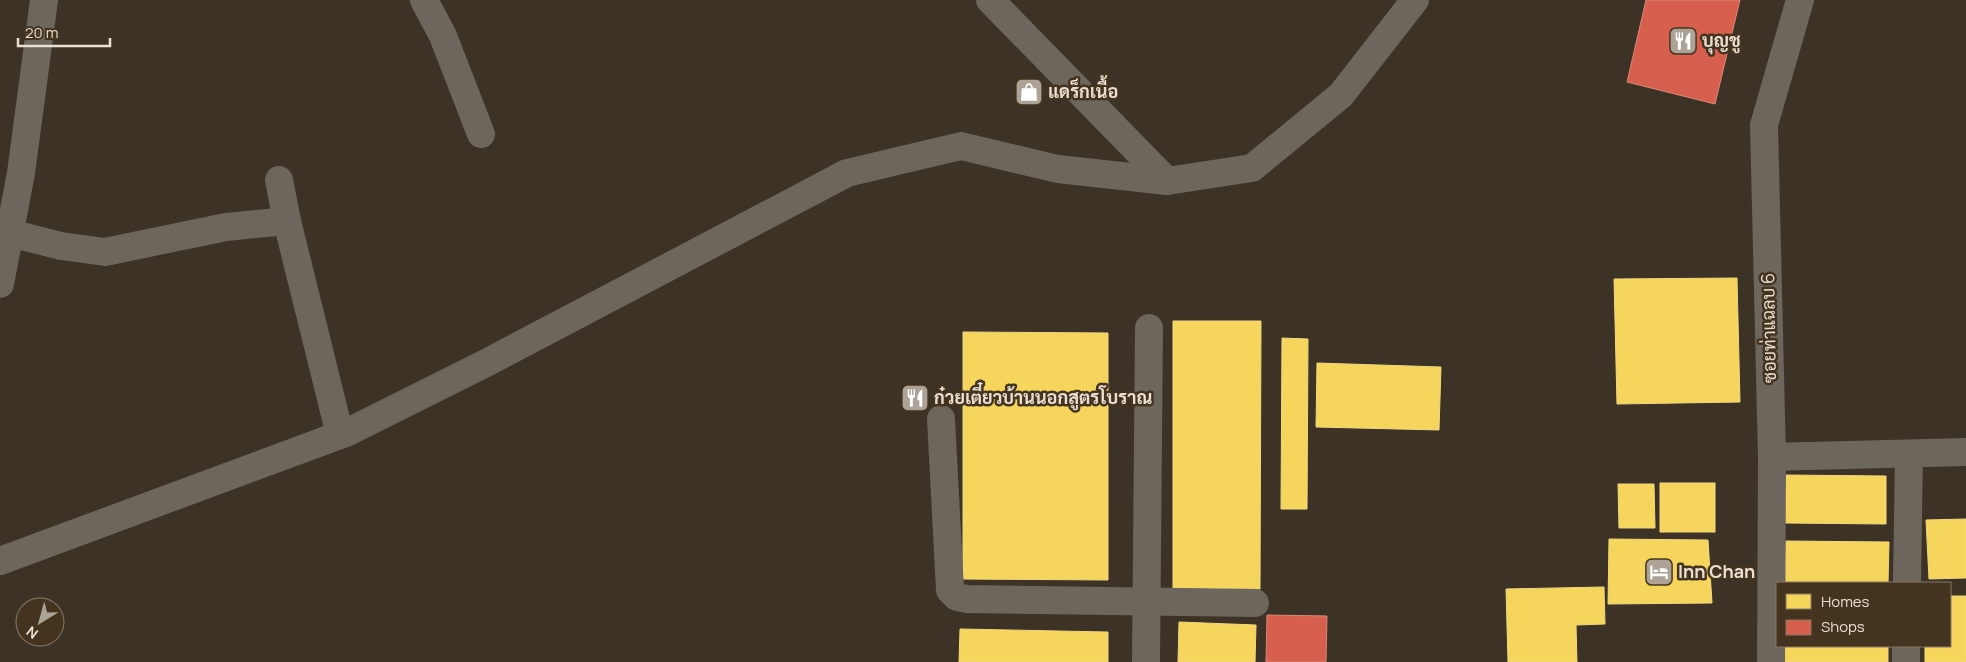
<svg xmlns="http://www.w3.org/2000/svg" width="1966" height="662" font-family="Manrope,Sarabun,sans-serif">
  <style>
    .homes { fill: #f6d55c; stroke: #f2d87f }
    .shops { fill: #d6604d; stroke: #dc8675 }
    .lines { fill: none; stroke-linecap: round; stroke-linejoin: round }
    .minor { stroke: #6c665d; stroke-width: 28 }
    .labels { text-anchor: middle; stroke-width: 5; stroke-linejoin: round; paint-order: stroke }
    .poi-label { font-size: 18px; font-weight: bold; fill: #e9dfd2; stroke: #44331e; text-anchor: start }
    .street-label { font-size: 18px; fill: #e9dfd2; stroke: #44331e }
  </style>
  <rect width="100%" height="100%" fill="#3c3226"/>
  <g class="homes">
    <path d="M 1737,278 L 1740,402 L 1617,404 L 1614,279 Z"/>
    <path d="M 1173,321 L 1261,321 L 1260,589 L 1173,588 Z"/>
    <path d="M 963,332 L 1108,333 L 1108,580 L 963,579 Z"/>
    <path d="M 1282,338 L 1308,339 L 1307,509 L 1281,509 Z"/>
    <path d="M 1317,363 L 1441,367 L 1439,430 L 1316,427 Z"/>
    <path d="M 1786,475 L 1886,476 L 1886,524 L 1785,523 Z"/>
    <rect x="1660" y="483" width="55" height="49"/>
    <path d="M 1618,484 L 1654,484 L 1655,528 L 1619,528 Z"/>
    <path d="M 1966,519 L 1966,578 L 1929,579 L 1926,520 Z"/>
    <path d="M 1609,539 L 1708,540 L 1712,603 L 1608,604 Z"/>
    <path d="M 1786,541 L 1889,542 L 1888,583 L 1785,583 Z"/>
    <path d="M 1604,587 L 1605,624 L 1576,625 L 1577,662 L 1508,662 L 1506,589 Z"/>
    <path d="M 1950,596 L 1966,596 L 1966,662 L 1925,662 L 1925,646 L 1950,646 Z"/>
    <path d="M 1179,622 L 1256,625 L 1255,662 L 1178,662 Z"/>
    <path d="M 960,629 L 1108,632 L 1108,662 L 959,662 Z"/>
    <path d="M 1785,646 L 1888,646 L 1888,662 L 1784,662 Z"/>
  </g>
  <g class="shops">
    <path d="M 1646,0 L 1740,0 L 1715,104 L 1627,82 Z"/>
    <path d="M 1267,615 L 1327,616 L 1326,662 L 1266,662 Z"/>
  </g>
  <g class="lines">
    <g class="minor">
      <path d="M 424,0 L 443,36 L 481,134"/>
      <path d="M 990,0 L 1167,181"/>
      <path d="M 279,180 L 287,221"/>
      <path d="M 10,233 L 61,246 L 105,252 L 226,227 L 287,221 L 340,435"/>
      <path d="M 0,284 L 21,173 L 44,0"/>
      <path d="M 941,419 L 950,590 L 957,597 L 967,599 L 1255,603"/>
      <path d="M 1772,457 L 1966,452"/>
      <path d="M 0,561 L 348,432 L 486,363 L 847,173 L 961,146 L 1058,169 L 1167,181 L 1252,168 L 1341,95 L 1415,0"/>
      <path d="M 1907,583 L 1909,454"/>
      <path d="M 1146,662 L 1149,328"/>
      <path d="M 1771,662 L 1772,457 L 1764,125 L 1800,0"/>
      <path d="M 1906,662 L 1906,646"/>
    </g>
  </g>
  <defs>
    <symbol id="restaurant-square" viewBox="-11 -11 22 22"><rect x="-9" y="-9" width="18" height="18" rx="4" fill="#aca296" stroke="#44331e"/><path d="M-5-6h1v4h1v-4h1v4h1v-4h1v5L-1.5 .5V6h-2V.5L-5-1ZM5-6V6H3V1.5H1.5Q1.5-4 5-6Z" fill="#fff"/></symbol>
    <symbol id="shop-square" viewBox="-11 -11 22 22"><rect x="-9" y="-9" width="18" height="18" rx="4" fill="#aca296" stroke="#44331e"/><path d="M-5-2.5h2.3a2.7 3.5 0 0 1 5.4 0H5L5.5 6h-11ZM-1.5-2.5h3a1.5 2.3 0 0 0-3 0Z" fill="#fff"/></symbol>
    <symbol id="hotel-square" viewBox="-11 -11 22 22"><rect x="-9" y="-9" width="18" height="18" rx="4" fill="#aca296" stroke="#44331e"/><path d="M-6-4.5h1.5V1H6V5H4.5V3h-9V5H-6ZM-4 0a1.8 1.8 0 1 1 3.6 0ZM.5 0V-2.5h3Q6-2.5 6 0Z" fill="#fff"/></symbol>
  </defs>
  <g fill-rule="evenodd">
    <use href="#restaurant-square" x="1667" y="25" width="32" height="32"/>
    <use href="#shop-square" x="1013" y="76" width="32" height="32"/>
    <use href="#restaurant-square" x="899" y="382" width="32" height="32"/>
    <use href="#hotel-square" x="1643" y="556" width="32" height="32"/>
  </g>
  <g class="labels">
    <g class="poi-label">
      <text x="1702" y="47">บุญชู</text>
      <text x="1048" y="98">แดร็กเนื้อ</text>
      <text x="934" y="404">ก๋วยเตี๋ยวบ้านนอกสูตรโบราณ</text>
      <text x="1678" y="578">Inn Chan</text>
    </g>
    <g class="street-label">
      <text transform="translate(1769 328) rotate(-91)" y="6">ซอยท่าแฉลบ 6</text>
    </g>
  </g>
  <rect x="1776" y="582" width="175" height="65" fill="#44331e" stroke="#867866"/>
  <rect x="1786" y="594" width="25" height="15" fill="#f6d55c" stroke="#867866"/>
  <text x="1821" y="607" font-size="15" fill="#e9dfd2">Homes</text>
  <rect x="1786" y="620" width="25" height="15" fill="#d6604d" stroke="#867866"/>
  <text x="1821" y="632" font-size="15" fill="#e9dfd2">Shops</text>
  <g transform="translate(40 622) rotate(217)"><circle r="24" fill="#44331e" stroke="#867866"/>
  <path d="M0-4L9 19L0 12L-9 19Z" fill="#aca296"/>
  <text y="-8" font-size="14" font-weight="bold" text-anchor="middle" fill="#e9dfd2">N</text>
  </g>
  <path d="M18 38v8h92v-8" fill="none" stroke="#e9dfd2" stroke-width="2.5"/>
  <text x="25" y="38" font-size="15" fill="#e9dfd2" stroke="#44331e" stroke-width="4" paint-order="stroke">20 m</text>
</svg>
